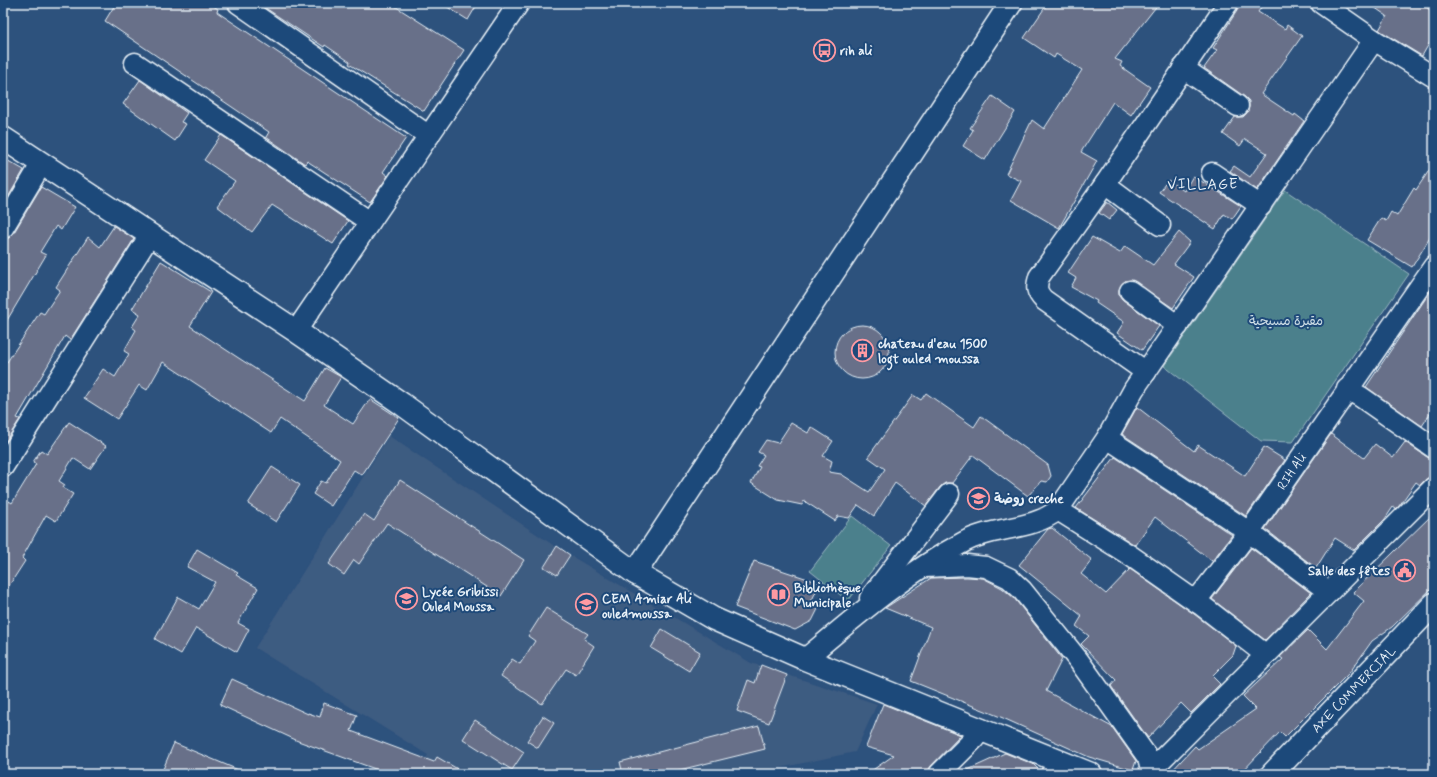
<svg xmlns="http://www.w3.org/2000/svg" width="1437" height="777" font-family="Mynerve,'Playpen Sans Arabic',sans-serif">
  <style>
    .built { fill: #3e5b81 }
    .green { fill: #4c808c; stroke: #9ab8c2 }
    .building { fill: #677089; stroke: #e8f1f8 }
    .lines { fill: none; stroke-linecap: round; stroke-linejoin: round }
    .minor-casing { stroke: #e8f1f8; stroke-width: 23 }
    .tertiary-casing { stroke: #e8f1f8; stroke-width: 25 }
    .minor { stroke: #1f4a7a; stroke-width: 20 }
    .tertiary { stroke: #1f4a7a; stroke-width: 22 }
    .labels { text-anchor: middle; stroke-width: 4; stroke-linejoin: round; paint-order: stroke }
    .poi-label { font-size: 13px; font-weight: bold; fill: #e8f1f8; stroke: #1f4a7a; text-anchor: start }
    .park-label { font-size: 13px; fill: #d1e0e8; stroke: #1f4a7a }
    .street-label { font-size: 13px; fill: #e8f1f8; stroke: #1f4a7a }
    .quarter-label { font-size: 15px; letter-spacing: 1px; fill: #e8f1f8; stroke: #1f4a7a }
  </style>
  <rect width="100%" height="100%" fill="#2d527d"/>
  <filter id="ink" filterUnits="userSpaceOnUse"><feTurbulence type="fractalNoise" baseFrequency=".025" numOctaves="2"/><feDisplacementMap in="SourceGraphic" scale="8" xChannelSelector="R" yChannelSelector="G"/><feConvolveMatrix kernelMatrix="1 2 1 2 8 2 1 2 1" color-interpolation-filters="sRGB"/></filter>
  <g filter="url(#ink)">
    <path class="built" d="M 389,436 L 556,547 L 751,663 L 877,704 L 855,752 L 751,774 L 416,774 L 428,755 L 255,648 Z"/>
    <g class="green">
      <path d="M 1285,190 L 1409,274 L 1293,442 L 1261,441 L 1164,366 Z"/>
      <path d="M 852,516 L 891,546 L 848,601 L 810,571 Z"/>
    </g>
    <g class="building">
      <path d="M 116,3 L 209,3 L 218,9 L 217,12 L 406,138 L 383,172 L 388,176 L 370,202 L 321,170 L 307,161 L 305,164 L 266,137 L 269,132 L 105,21 Z"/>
      <path d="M 258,3 L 390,3 L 464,50 L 424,111 L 349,64 L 350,62 L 325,45 L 324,47 Z"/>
      <path d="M 441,3 L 478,3 L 468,20 Z"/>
      <path d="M 1048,3 L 1159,3 L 1115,59 L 1122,62 L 1120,66 L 1150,87 L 1131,115 L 1113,102 L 1081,152 L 1097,161 L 1059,228 L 1011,200 L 1021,181 L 1006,174 L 1032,120 L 1044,129 L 1082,70 L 1056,54 L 1054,58 L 1024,38 Z"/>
      <path d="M 1242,3 L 1264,3 L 1258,12 L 1285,29 L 1287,25 L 1302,36 L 1261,94 L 1294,116 L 1295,114 L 1304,121 L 1257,190 L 1230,171 L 1234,166 L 1250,177 L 1267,153 L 1245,139 L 1240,146 L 1223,134 L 1235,117 L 1243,117 L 1247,113 L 1249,107 L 1249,101 L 1245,97 L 1204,68 L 1217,50 L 1213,48 Z"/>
      <path d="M 1368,3 L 1419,3 L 1434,12 L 1434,35 L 1422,56 L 1379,30 L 1387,16 Z"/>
      <path d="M 140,80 L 187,113 L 181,122 L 186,124 L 175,141 L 123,104 Z"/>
      <path d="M 992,96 L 1015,112 L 985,160 L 963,146 L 973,130 L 970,128 Z"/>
      <path d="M 221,135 L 348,221 L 333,244 L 272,205 L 252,232 L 217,206 L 235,181 L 204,160 Z"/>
      <path d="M 3,158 L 24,170 L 3,206 Z"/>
      <path d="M 1434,163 L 1434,231 L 1412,267 L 1367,240 L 1381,218 L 1386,221 L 1391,212 L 1397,216 L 1414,188 L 1416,190 Z"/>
      <path d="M 1193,176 L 1241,206 L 1232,219 L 1224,214 L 1215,229 L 1159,192 L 1168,180 L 1184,191 Z"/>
      <path d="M 41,187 L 75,207 L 61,230 L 56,226 L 40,252 L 46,255 L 3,327 L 3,239 L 9,238 L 13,234 Z"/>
      <path d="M 1107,202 L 1117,210 L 1109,220 L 1099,213 Z"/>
      <path d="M 114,226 L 134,239 L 70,340 L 65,336 L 17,418 L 20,419 L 6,441 L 3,440 L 3,359 L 7,362 L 40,312 L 44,314 L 60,290 L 56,287 L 88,237 L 100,247 Z"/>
      <path d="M 1179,232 L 1190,242 L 1174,264 L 1194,277 L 1173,308 L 1132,280 L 1125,281 L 1119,289 L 1119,295 L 1123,300 L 1159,326 L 1142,350 L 1117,333 L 1124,322 L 1096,303 L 1097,301 L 1071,287 L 1076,278 L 1068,273 L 1092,237 L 1120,253 L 1125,246 L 1153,265 Z"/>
      <path d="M 161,261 L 211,292 L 190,326 L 237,357 L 305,401 L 325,368 L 341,377 L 324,405 L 353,424 L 370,399 L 399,418 L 362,475 L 354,470 L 331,506 L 313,494 L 321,481 L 326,483 L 340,460 L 280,419 L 271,433 L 163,362 L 147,390 L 139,385 L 117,419 L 84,398 L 103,369 L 115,377 L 129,354 L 124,351 L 136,330 L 132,327 L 140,314 L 132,309 Z"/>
      <path d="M 1434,286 L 1434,408 L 1422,426 L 1366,387 Z"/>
      <circle cx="862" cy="352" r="27"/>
      <path d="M 926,393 L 974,427 L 981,416 L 1048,465 L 1051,476 L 1047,482 L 1041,481 L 1028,496 L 973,455 L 952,483 L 945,483 L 940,487 L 926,506 L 895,483 L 874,516 L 858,505 L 849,518 L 838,516 L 835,521 L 804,501 L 802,505 L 778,500 L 751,483 L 760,467 L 757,466 L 764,455 L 758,452 L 766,440 L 778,443 L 791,423 L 808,433 L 811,427 L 833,441 L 823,456 L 832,461 L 829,472 L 841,474 L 869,492 L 885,469 L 868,457 L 913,395 L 921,400 Z"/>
      <path d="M 1137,407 L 1194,451 L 1198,445 L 1245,476 L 1264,447 L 1285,460 L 1246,516 L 1122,434 Z"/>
      <path d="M 69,422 L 106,446 L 90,469 L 73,458 L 59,481 L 65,485 L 63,488 L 73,494 L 56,521 L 46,515 L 22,558 L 25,561 L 3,595 L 3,511 L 9,501 L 12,503 L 36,464 L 33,462 L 41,450 L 47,454 Z"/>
      <path d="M 1331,434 L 1364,458 L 1375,444 L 1393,458 L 1405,442 L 1427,457 L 1434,459 L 1434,476 L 1426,479 L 1420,485 L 1416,482 L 1399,506 L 1396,509 L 1393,507 L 1385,519 L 1354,550 L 1335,538 L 1316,568 L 1265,529 Z"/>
      <path d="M 1115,457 L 1232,535 L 1212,561 L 1155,517 L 1135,545 L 1076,508 Z"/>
      <path d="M 272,467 L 300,485 L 276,522 L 248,504 Z"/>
      <path d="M 400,480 L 524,560 L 501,596 L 387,523 L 359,564 L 354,560 L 344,575 L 329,564 L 364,514 L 374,521 Z"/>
      <path d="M 1434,513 L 1434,586 L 1392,627 L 1372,641 L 1350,672 L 1285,737 L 1280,732 L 1240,774 L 1169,774 L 1195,746 L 1198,749 L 1256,709 L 1243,696 L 1283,659 L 1280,657 L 1308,630 L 1327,649 L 1364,601 L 1353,592 Z"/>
      <path d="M 1052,528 L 1092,560 L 1081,574 L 1106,594 L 1130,569 L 1194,614 L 1236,646 L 1233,655 L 1212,676 L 1220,684 L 1191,713 L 1181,703 L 1148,738 L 1111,686 L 1116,680 L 1081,644 L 1089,636 L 1076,626 L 1082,616 L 1019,565 L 1048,529 Z"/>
      <path d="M 557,546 L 570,555 L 557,575 L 544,567 Z"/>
      <path d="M 1251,548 L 1311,593 L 1265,640 L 1212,599 Z"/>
      <path d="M 197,549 L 238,573 L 236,575 L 258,588 L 238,623 L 249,629 L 237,652 L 196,628 L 181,654 L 155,639 L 178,597 L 199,609 L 215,582 L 187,567 Z"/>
      <path d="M 754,561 L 820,583 L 810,604 L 818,609 L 812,621 L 795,630 L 735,607 Z"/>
      <path d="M 967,577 L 983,578 L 1002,588 L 1014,598 L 1062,659 L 1046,691 L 1112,727 L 1136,761 L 1133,770 L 1089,757 L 1003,718 L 911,681 L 931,627 L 885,608 L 931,578 Z"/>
      <path d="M 546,608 L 588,634 L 584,639 L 594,646 L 576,675 L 566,669 L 542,704 L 501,676 L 512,659 L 520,664 L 535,641 L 528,636 Z"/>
      <path d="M 662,629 L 700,652 L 689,671 L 651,648 Z"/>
      <path d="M 761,665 L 787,675 L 769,723 L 737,711 L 748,680 L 755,683 Z"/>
      <path d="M 232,679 L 308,714 L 308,713 L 320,717 L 324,703 L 357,715 L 351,731 L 434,762 L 437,757 L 466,774 L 389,774 L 298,741 L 220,705 Z"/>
      <path d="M 883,704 L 961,735 L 931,766 L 928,774 L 867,774 L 894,755 L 866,747 Z"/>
      <path d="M 543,716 L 554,723 L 538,748 L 527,741 Z"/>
      <path d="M 475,720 L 524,752 L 512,770 L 463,739 Z"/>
      <path d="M 759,726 L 765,749 L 663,774 L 623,774 L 620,762 Z"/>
      <path d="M 174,743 L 248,774 L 161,774 Z"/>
      <path d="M 1005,753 L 1033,764 L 1040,771 L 1040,774 L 959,774 Z"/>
    </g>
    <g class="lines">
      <defs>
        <g id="minor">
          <path d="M 238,3 L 429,136"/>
          <path d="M 1321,3 L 1374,40 L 1434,77"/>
          <path d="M 135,63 L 370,222"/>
          <path d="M 1183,68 L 1238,106"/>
          <path d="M 1212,173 L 1261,206"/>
          <path d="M 1105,184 L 1160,225"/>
          <path d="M 3,228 L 42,163"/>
          <path d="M 1130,291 L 1178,326"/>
          <path d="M 296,331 L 519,3"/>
          <path d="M 1146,372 L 1044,300 C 1036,292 1036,287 1039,277 L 1105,184 L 1228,3"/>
          <path d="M 1347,389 L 1361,397 L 1434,448"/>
          <path d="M 1107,438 L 1249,532 L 1329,592"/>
          <path d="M 3,467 L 150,235"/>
          <path d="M 1058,510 L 1131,556 L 1198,603"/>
          <path d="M 925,567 L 967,565 L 986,567 L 1009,578 L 1022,590 L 1079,661 L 1148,758 L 1151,770 L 1149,774"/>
          <path d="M 870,598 L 949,494"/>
          <path d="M 1266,655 L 1196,601 L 1249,532 L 1434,266"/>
          <path d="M 805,659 C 855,617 906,573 964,542 C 994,526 1031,531 1058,510 L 1107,438 L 1134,389 L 1374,40"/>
          <path d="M 1151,770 L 1434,487"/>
          <path d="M 939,774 L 974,739 L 981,729"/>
          <path d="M 1051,774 L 1065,763"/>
        </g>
        <g id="tertiary">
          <path d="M 3,138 L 296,331 L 402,404 L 635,573 L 714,619 L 805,659 L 1091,774"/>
          <path d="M 635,573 L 1011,3"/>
          <path d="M 1272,774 L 1434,604"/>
        </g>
      </defs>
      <use href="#minor" class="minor-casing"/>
      <use href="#tertiary" class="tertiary-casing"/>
      <use href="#minor" class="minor"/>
      <use href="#tertiary" class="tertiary"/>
    </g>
  </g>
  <defs>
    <symbol id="bus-ring" viewBox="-11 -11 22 22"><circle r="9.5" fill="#1f4a7a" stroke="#ff9aa2" stroke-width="1.5"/><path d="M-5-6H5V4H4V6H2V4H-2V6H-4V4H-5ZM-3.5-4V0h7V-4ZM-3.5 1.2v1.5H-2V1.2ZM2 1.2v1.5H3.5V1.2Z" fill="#ff9aa2"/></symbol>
    <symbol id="building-ring" viewBox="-11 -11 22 22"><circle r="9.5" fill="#1f4a7a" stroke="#ff9aa2" stroke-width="1.5"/><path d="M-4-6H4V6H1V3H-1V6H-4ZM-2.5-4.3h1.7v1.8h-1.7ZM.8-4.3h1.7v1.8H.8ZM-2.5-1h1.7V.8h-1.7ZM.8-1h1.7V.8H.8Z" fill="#ff9aa2"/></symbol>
    <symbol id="school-ring" viewBox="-11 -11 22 22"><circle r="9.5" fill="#1f4a7a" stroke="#ff9aa2" stroke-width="1.5"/><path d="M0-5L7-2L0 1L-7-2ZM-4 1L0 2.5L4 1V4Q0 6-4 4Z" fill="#ff9aa2"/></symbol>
    <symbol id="civic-ring" viewBox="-11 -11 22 22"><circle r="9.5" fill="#1f4a7a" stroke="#ff9aa2" stroke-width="1.5"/><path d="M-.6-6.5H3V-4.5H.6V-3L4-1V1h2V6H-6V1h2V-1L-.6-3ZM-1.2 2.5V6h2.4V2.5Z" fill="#ff9aa2"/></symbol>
    <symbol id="library-ring" viewBox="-11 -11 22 22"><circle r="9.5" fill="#1f4a7a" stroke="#ff9aa2" stroke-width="1.5"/><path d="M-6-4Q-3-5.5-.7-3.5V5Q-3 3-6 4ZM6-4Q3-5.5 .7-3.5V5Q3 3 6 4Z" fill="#ff9aa2"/></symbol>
  </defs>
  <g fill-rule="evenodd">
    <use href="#bus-ring" x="812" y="38" width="25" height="25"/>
    <use href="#building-ring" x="850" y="338" width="25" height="25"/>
    <use href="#school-ring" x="966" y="486" width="25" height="25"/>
    <use href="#civic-ring" x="1392" y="558" width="25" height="25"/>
    <use href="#library-ring" x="766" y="582" width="25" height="25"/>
    <use href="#school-ring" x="394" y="586" width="25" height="25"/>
    <use href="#school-ring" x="574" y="592" width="25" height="25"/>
  </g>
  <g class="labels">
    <g class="poi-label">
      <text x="840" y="55">rih ali</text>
      <text x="878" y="348">chateau d'eau 1500<tspan x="878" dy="15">logt ouled moussa</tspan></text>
      <text x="994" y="503">روضة creche</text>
      <text x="1390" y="575" text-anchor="end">Salle des fêtes</text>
      <text x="794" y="592">Bibliothèque<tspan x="794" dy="15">Municipale</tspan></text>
      <text x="422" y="596">Lycée Gribissi<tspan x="422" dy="15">Ouled Moussa</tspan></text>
      <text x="602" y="603">CEM Amiar Ali<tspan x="602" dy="15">ouledmoussa</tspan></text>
    </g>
    <g class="park-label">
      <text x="1286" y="325">مقبرة مسيحية</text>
    </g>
    <g class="street-label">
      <text transform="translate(1291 471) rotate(-56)" y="5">RIH Ali</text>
      <text transform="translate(1353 689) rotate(-46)" y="5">AXE COMMERCIAL</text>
    </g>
    <g class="quarter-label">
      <text x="1203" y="189">VILLAGE</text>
    </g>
  </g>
  <rect width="1437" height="777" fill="none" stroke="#1f4a7a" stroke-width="16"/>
  <rect x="8" y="8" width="1421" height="761" fill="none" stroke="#e8f1f8" stroke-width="1.5" filter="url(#ink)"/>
</svg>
